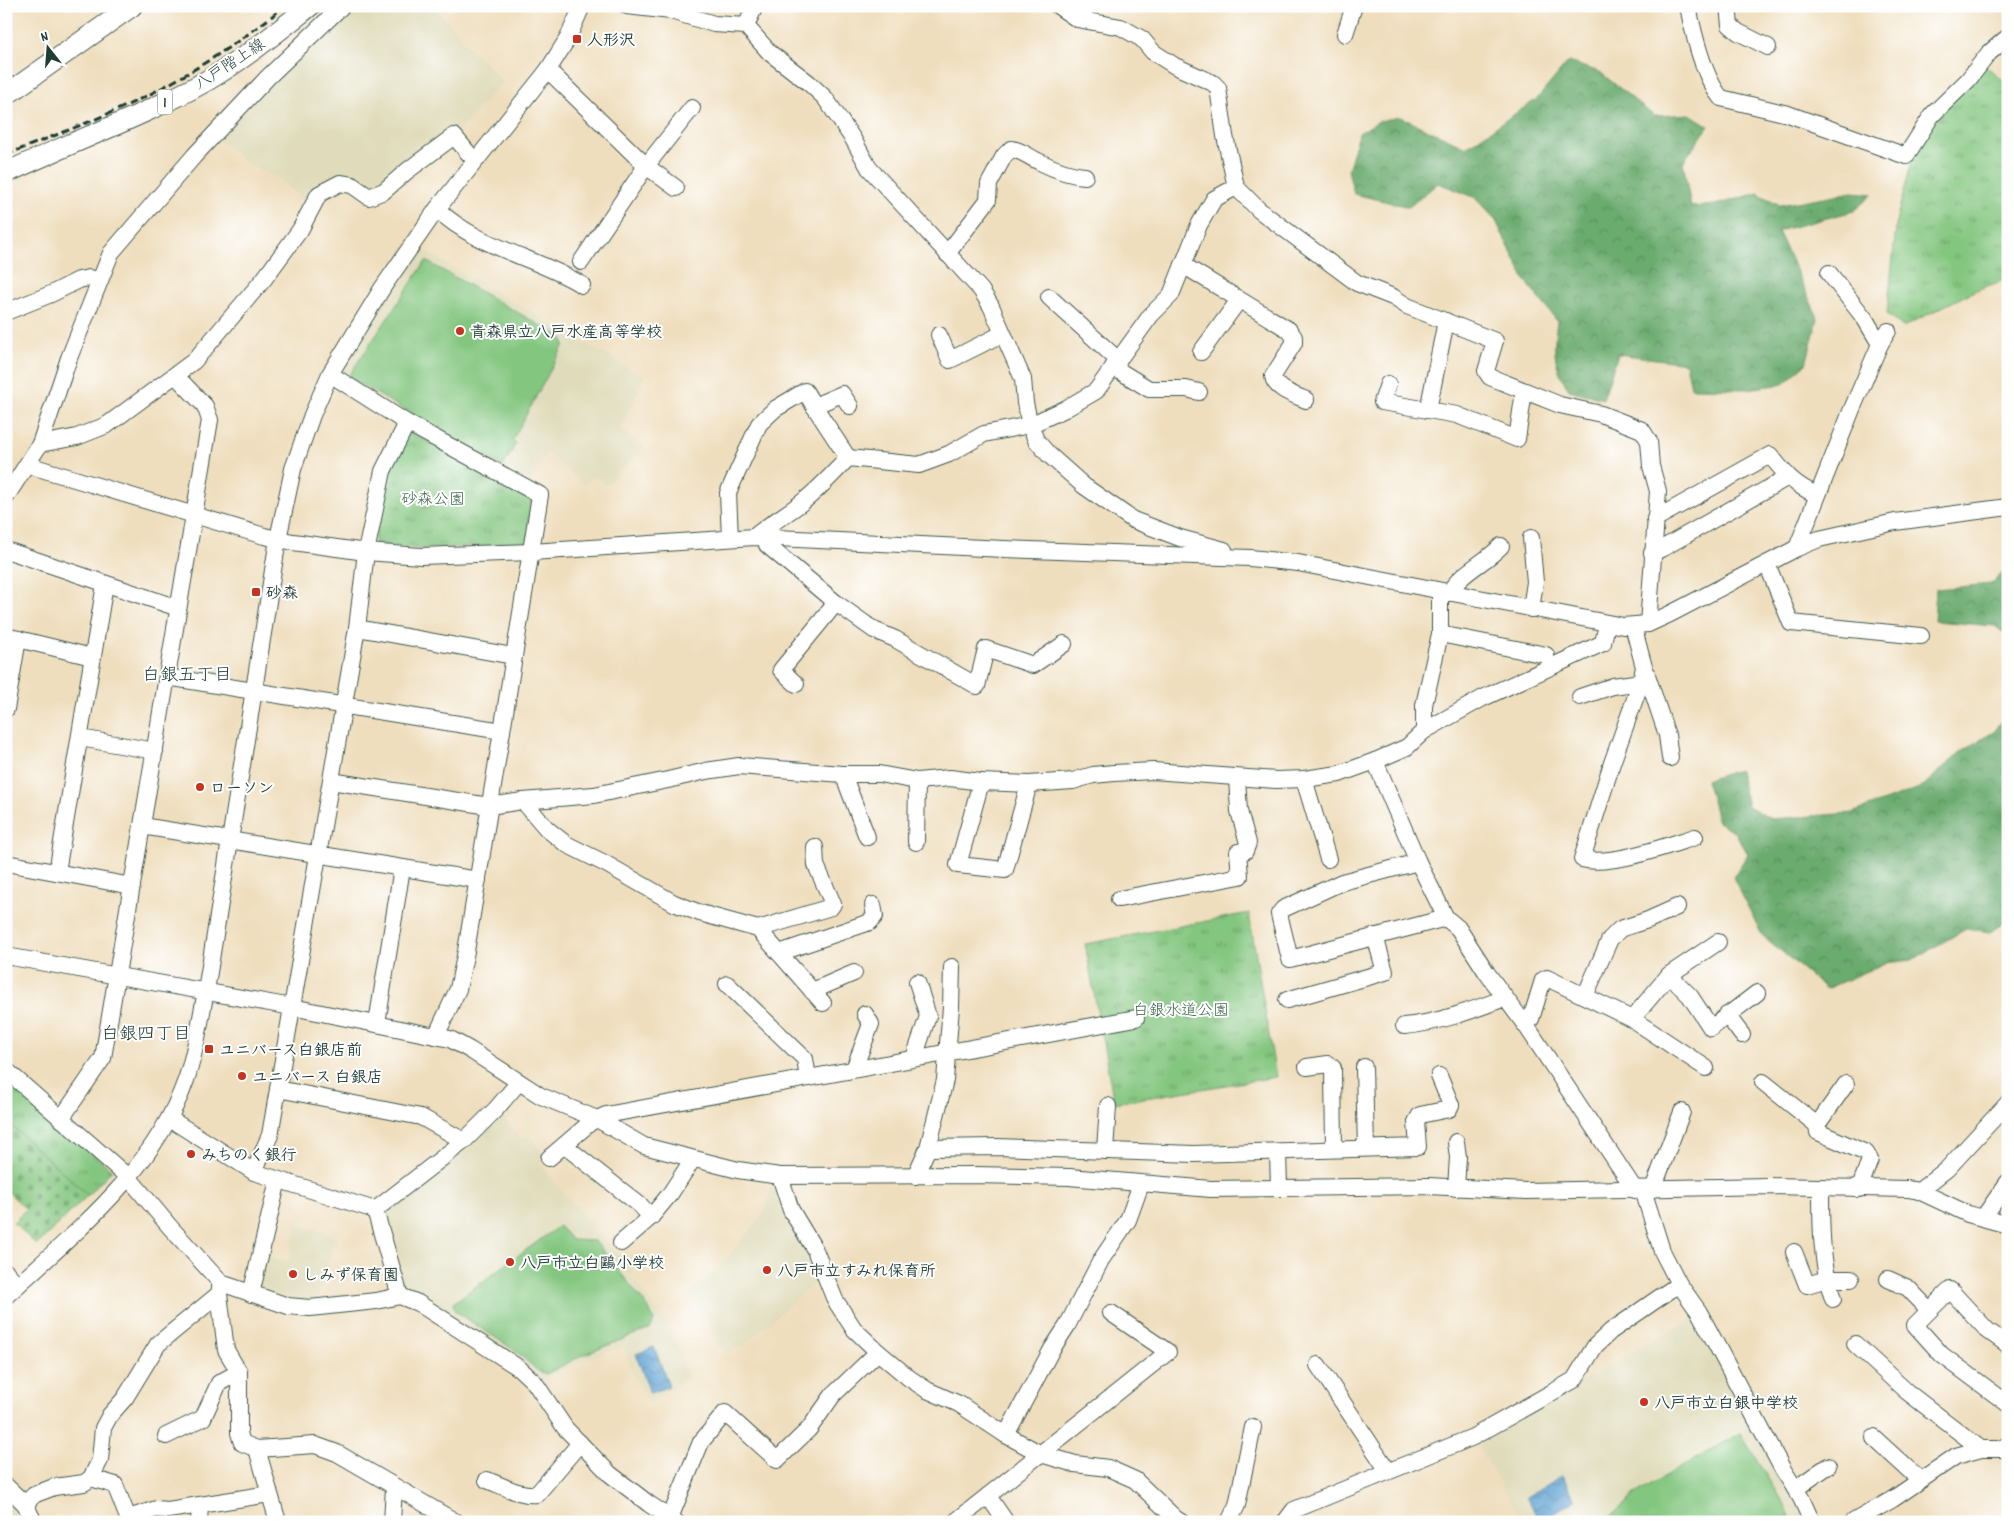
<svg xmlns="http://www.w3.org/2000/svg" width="2014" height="1528" font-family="Dekko,'Klee One',sans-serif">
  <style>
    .built { fill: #e0dcbb }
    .green { fill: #83c67f; stroke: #51825a }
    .forest { fill: url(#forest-crowns); stroke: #447451 }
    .cemetery { fill: url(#cemetery-stones); stroke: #51825a }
    .park { fill: url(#park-tufts); stroke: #51825a }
    .water { fill: url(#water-waves); stroke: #3e6e82 }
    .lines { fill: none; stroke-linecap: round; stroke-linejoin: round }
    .minor-casing { stroke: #3e5549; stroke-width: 18 }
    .major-casing { stroke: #3e5549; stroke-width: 22 }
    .minor { stroke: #fff; stroke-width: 16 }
    .major { stroke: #fff; stroke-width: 20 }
    .rail { stroke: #1f3d34; stroke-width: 3; stroke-dasharray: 8 4; stroke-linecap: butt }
    .poi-dot { fill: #c8321e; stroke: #fff; stroke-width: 2 }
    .labels { text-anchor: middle; stroke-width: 4; stroke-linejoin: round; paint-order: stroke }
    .shield { fill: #fff; stroke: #627771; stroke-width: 1 }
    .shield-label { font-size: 15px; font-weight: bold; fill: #1f3d34 }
    .poi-label { font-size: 16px; font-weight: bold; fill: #1f3d34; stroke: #fff; text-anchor: start }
    .street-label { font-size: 16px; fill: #1f3d34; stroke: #fff }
    .park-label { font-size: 16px; fill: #3d664a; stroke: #fff }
    .neighbourhood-label { font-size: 18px; fill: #1f3d34; stroke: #fff }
  </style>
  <defs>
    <pattern id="forest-crowns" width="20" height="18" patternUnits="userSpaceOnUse" patternTransform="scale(1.25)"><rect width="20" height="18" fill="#6aab6e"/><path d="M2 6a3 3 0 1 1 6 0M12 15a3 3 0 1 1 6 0" fill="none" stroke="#578c5b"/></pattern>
    <pattern id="cemetery-stones" width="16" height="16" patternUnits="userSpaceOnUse" patternTransform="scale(1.25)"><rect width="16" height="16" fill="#83c67f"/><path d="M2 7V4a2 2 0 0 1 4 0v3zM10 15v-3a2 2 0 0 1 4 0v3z" fill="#6ba269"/></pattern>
    <pattern id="park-tufts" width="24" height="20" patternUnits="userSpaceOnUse" patternTransform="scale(1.25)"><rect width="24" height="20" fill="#83c67f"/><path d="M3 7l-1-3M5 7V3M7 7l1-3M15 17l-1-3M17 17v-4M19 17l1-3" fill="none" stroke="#6ba269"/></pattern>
    <pattern id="water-waves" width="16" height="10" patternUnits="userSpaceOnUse" patternTransform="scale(1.25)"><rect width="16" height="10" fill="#5ca0d1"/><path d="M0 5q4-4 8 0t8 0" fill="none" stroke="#4b84aa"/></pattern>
  </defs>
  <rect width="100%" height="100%" fill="#fff"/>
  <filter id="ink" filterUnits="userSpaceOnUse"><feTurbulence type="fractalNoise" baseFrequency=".02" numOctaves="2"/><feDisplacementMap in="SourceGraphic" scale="10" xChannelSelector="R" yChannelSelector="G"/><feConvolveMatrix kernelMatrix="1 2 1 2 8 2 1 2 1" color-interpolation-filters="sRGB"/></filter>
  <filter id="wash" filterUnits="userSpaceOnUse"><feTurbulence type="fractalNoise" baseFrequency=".0096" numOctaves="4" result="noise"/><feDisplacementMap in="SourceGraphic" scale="20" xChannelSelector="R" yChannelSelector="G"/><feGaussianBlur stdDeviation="1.12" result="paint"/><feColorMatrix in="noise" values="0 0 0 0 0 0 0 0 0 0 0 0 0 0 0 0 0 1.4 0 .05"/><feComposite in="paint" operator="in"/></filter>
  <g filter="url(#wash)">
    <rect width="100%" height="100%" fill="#efdebd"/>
    <g class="built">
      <path d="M 342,6 L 433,6 L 461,36 L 462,40 L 502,82 L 454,136 L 384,191 L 352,185 L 311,206 L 280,180 L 244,161 L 214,136 Z"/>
      <path d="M 412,244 L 644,377 L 621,430 L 644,447 L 606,485 L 594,476 L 584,484 L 547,452 L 527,488 L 330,374 Z"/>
      <path d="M 499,1111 L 522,1140 L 529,1135 L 545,1157 L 539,1162 L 564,1194 L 634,1272 L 631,1276 L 673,1332 L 688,1378 L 650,1403 L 632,1372 L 624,1346 L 586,1359 L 545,1379 L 537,1379 L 403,1289 L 382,1211 Z"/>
      <path d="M 772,1183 L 782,1207 L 796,1229 L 818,1273 L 817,1280 L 743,1346 L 728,1352 L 718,1346 L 708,1320 L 689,1294 L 720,1267 L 764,1213 Z"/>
      <path d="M 297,1224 L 336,1236 L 317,1301 L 302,1302 L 260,1290 L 257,1285 L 265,1255 L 288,1262 Z"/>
      <path d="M 1697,1316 L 1806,1522 L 1523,1522 L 1476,1442 Z"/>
      <path d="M 6,1492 L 29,1522 L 6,1522 Z"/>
    </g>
    <g class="green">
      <path d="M 426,261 L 563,338 L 564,345 L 512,441 L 516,443 L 503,467 L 348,377 Z"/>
      <path d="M 559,1226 L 572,1240 L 595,1241 L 648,1307 L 654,1320 L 651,1328 L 581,1356 L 546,1374 L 538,1371 L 517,1352 L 455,1311 L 453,1303 Z"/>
      <path d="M 1741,1433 L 1794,1522 L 1604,1522 L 1641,1490 Z"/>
    </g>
    <g class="forest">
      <path d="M 1568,62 L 1600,72 L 1654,116 L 1690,114 L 1709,126 L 1683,162 L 1691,207 L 1715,205 L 1758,193 L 1780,205 L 1852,192 L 1873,194 L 1854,211 L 1778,231 L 1818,318 L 1806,364 L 1783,384 L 1748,389 L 1691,388 L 1686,363 L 1618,354 L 1603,399 L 1569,390 C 1553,364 1553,351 1557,321 L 1525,280 L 1495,219 L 1474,197 L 1438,183 L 1409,207 L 1354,194 L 1348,170 L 1359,133 L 1379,121 L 1400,117 L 1466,147 L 1537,99 Z"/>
      <path d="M 2008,568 L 2008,636 L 1995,626 L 1934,621 L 1936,589 L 1991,584 Z"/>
      <path d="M 2008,712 L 2008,920 L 1990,932 L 1966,929 L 1912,960 L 1885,963 L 1826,989 L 1762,935 L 1733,877 L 1748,854 L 1735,832 L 1718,822 L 1706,780 L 1739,770 L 1748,806 L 1771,819 L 1852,813 L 1922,787 L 1959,753 L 1995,731 Z"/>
    </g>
    <path class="cemetery" d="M 6,1121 L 88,1195 L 37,1245 L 13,1222 L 26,1209 L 6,1190 Z"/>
    <g class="park">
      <path d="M 1986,66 L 2008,84 L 2008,279 L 1976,290 L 1903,327 L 1887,314 L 1897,217 L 1914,153 L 1933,122 Z"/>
      <path d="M 407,431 L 532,494 L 529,541 L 523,544 L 421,549 L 378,545 L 374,543 L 386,472 Z"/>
      <path d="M 1249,913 L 1276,1077 L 1114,1103 L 1085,944 Z"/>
      <path d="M 6,1076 L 112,1170 L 88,1195 L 6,1121 Z"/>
    </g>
    <g class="water">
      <path d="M 654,1347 L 669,1386 L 650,1393 L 636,1354 Z"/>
      <path d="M 1562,1476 L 1576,1500 L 1540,1521 L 1526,1497 Z"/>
    </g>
  </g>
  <g filter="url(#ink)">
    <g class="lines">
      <defs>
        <g id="minor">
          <path d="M 627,6 L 671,11 L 714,24 L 746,26 L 770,53 L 809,83 L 825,98 L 853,139 L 869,168 L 981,290 L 991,306 L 1023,379 L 1025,403 L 1030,425 L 1036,440 L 1048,454 L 1084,486 L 1133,520 L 1180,538 L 1224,550"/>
          <path d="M 1058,6 L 1077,19 L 1121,27 L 1142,39 L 1153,52 L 1175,66 L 1213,83 L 1218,88 L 1225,136 L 1236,187 L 1259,210 L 1357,283 L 1393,297 L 1407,306 L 1495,341 L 1486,371 L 1490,377 L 1560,405 L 1601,414 L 1642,430 L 1649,441 L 1651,466 L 1658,491 L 1648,624"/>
          <path d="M 1688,6 C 1693,32 1704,78 1721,98 L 1788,114 L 1906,156 L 1932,115 L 1968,80 L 1989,53 L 2008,37"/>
          <path d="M 1728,6 L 1730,25 L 1738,32 L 1768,47"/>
          <path d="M 746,26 L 755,6"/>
          <path d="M 1345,34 L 1354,6"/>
          <path d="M 548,70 L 646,166 L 676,188"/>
          <path d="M 437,209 C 477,248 537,257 582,285"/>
          <path d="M 947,254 L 988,200 L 989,184 L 1004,156 L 1011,149 C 1022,150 1030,158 1040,162 C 1054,169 1069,175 1085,176"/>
          <path d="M 581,262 L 646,166 L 692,108"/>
          <path d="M 1183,265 L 1289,330 L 1294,337 L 1294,343 L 1273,376 C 1274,389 1295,395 1306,400"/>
          <path d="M 1829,273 L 1865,319 L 1880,344"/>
          <path d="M 1049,297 L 1118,360"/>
          <path d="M 6,312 L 51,294 L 79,280 L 89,278 L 99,280"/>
          <path d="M 939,335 L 950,360 L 1002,334"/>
          <path d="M 1201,352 L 1239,300"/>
          <path d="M 1113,367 L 1149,389 L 1186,389 L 1199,392"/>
          <path d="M 1388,384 L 1382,402 L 1457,415 L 1517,439 L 1524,391"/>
          <path d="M 814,406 L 848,458"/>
          <path d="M 1428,410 L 1446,321"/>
          <path d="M 40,444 L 77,437 L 107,425 L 194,361 L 264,279 L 300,230 L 319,194 L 340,183 L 352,185 L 369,197 L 384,191 L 407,171 L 454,136 L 469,154"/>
          <path d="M 28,465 L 264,536 L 293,542 L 366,552 L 421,556 L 532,552 L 754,537 L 1004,549 L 1250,558 L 1298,563 L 1623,626 L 1648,624 L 1670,614 L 1797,548 L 1819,539 L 1895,522 L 2008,507"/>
          <path d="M 6,497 L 40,444 L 69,358 L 111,253 L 194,156 L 268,77 L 342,6"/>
          <path d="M 1655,519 L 1770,455 C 1785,474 1794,485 1817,495"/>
          <path d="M 754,537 C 770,523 789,513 805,500 C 821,487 834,473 848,458 L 919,465 L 949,454 L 984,434 L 1030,425 L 1065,409 L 1096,391 L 1151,315 L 1171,295 L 1199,225 L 1214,199 L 1236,187"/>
          <path d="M 767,537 L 767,545 L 836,603 L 874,630 L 895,639 L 977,686 L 986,649 L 1033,665 L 1064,644"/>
          <path d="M 730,538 L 728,493 L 759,424 L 775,409 L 805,391 L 814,406 L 842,394 L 850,406"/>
          <path d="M 1531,538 L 1535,582 L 1531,609"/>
          <path d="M 1797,548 L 1852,409 L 1880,344 L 1888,331"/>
          <path d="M 6,550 L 178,608"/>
          <path d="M 1652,553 L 1663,548 L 1788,477"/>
          <path d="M 1767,564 L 1791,623 L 1921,636"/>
          <path d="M 1449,593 C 1461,572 1485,563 1501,546"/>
          <path d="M 1633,626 L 1644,667 L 1641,682 L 1612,763 L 1582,859 C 1610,867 1666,846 1695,837"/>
          <path d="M 357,628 L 513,656"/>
          <path d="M 1440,634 L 1546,655"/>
          <path d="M 6,636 L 92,657"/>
          <path d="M 1645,669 L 1667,735 L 1670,758"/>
          <path d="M 167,677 L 502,731 L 540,495 L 407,423 L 330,374"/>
          <path d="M 796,684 L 781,670 L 836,603"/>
          <path d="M 1580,697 L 1613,686 L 1641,682"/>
          <path d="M 6,709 L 18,639"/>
          <path d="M 1424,731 L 1483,698 L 1603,643 L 1607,624"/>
          <path d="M 80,738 L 155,751"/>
          <path d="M 1375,761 L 1418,862 L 1446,918 L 1458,928 L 1487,973 L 1529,1030 L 1635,1190"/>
          <path d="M 843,774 L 867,837"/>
          <path d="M 1304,779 L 1328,859"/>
          <path d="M 331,781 L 489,806 L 523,801 L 594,795 L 668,780 L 706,771 L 739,766 L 843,774 L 879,774 L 917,781 L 950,778 L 981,782 L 1029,784 L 1073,781 L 1093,775 L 1114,773 L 1153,771 L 1276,780 L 1304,779 L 1339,774 L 1375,761 L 1407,747 L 1424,731 L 1424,705 L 1440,634 L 1440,591"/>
          <path d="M 981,782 L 958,865 L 1005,870 L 1029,784"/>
          <path d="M 523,801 L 547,829 L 566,844 L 606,864 L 674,903 L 700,913 L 758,929 L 823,1003"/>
          <path d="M 142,826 L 478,880"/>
          <path d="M 916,842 L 917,781"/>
          <path d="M 1418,862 L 1342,882 L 1283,909 L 1279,914 L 1290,959 L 1446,918"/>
          <path d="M 6,863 L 132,886"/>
          <path d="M 57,872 L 105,584"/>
          <path d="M 1119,899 L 1240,876 L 1238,852 L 1245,851 L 1248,843 L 1239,811 L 1237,778"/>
          <path d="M 758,929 L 831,907 L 833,904 L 816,865 L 815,847"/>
          <path d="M 779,953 L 870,922 L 875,916 L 873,905"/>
          <path d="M 6,956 L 292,1007 L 450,1039 L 470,1050 L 541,1096 L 597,1119 L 644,1146 L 738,1170 L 780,1176 L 975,1175 L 1069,1177 L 1211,1189 L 1428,1186 L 1526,1191 L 1768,1186 L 1908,1189 L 1919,1191 L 1968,1214 L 2008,1225"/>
          <path d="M 1669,975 L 1718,942"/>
          <path d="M 727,984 L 805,1059 L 808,1078"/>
          <path d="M 812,991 L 854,973"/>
          <path d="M 1585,996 L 1610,939 L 1620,929 L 1648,920 L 1677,907"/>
          <path d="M 1287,1000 L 1385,972 L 1375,936"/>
          <path d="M 1727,1015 L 1742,1035"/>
          <path d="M 1632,1019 L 1669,975 L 1690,996 L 1711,1028 L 1757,993"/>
          <path d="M 377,1023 L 402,868"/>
          <path d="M 1524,1023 L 1531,1019 L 1543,980 L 1547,978 L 1632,1019 L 1706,1068"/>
          <path d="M 1404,1026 C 1439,1023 1473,1010 1505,998"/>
          <path d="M 436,1036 L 458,989 L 466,951 L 502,731"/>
          <path d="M 914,1058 L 928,1016 L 917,982"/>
          <path d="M 1307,1067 L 1328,1064 L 1333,1068 L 1334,1149"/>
          <path d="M 1364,1067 L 1366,1148"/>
          <path d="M 854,1069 L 871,1024 L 865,1014"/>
          <path d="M 6,1070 L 129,1178 L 170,1227 L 221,1283 L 288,1306 L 310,1308 L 376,1301 L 400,1296 L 418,1303 L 519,1368 L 535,1383 L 565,1428 L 610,1474 L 649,1504 L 676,1522"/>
          <path d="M 1763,1082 L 1817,1125"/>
          <path d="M 1846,1084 L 1817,1125 L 1818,1132 L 1866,1153 L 1870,1160 L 1859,1189"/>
          <path d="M 278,1089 L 421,1117 L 464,1141"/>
          <path d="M 61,1119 L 103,1058 L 210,420 L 205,406 L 175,375"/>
          <path d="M 170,1119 L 254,1172 L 375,1210"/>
          <path d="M 1456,1142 L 1458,1157 L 1456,1188"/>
          <path d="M 565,1146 L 641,1206 L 651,1217"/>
          <path d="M 928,1148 L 998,1147 L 1194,1154 L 1418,1147 L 1416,1122 L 1420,1115 L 1449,1109 L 1451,1105 L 1439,1076"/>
          <path d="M 1105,1151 L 1108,1106"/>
          <path d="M 1278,1152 L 1279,1188"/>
          <path d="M 549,1158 L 591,1122 L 606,1115 L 1136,1018"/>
          <path d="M 254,1172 L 270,1135 L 278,1089 L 357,628 L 366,552 L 383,471 L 407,423"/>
          <path d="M 780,1176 L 791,1210 L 815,1250 L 835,1300 L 854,1329 L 878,1352 L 909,1378 L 927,1390 L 959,1404 L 1006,1435 L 1041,1454 L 1075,1464 L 1108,1468 L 1135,1480 L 1176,1519 L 1181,1522"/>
          <path d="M 915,1176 L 928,1148 L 945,1080 L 951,1007 L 952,967"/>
          <path d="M 1821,1188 C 1821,1225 1821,1263 1833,1299"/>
          <path d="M 1653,1189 L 1682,1112"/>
          <path d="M 1643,1190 L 1662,1251 L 1679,1284 L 1699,1312 L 1782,1468 L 1801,1498 L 1812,1522"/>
          <path d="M 1919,1191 L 1947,1169 L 2008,1103"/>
          <path d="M 1983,1218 L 2008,1182"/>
          <path d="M 621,1243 L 651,1217 L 670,1194 L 693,1159"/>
          <path d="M 1794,1252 L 1807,1285 L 1827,1279 L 1851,1279"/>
          <path d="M 6,1272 L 18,1285"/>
          <path d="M 1888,1279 L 1908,1288 L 1929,1310"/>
          <path d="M 221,1283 L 219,1294 L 226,1350 L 239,1372 L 239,1433 L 242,1443 L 257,1449 L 315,1445 L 337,1453 L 456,1522"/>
          <path d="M 251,1294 L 278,1180"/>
          <path d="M 6,1296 C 75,1232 154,1171 186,1080 C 196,1051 200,1021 206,991 L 278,539 L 293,469 L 312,415 L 330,374 L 383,287 L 437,209 L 548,70 L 568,38 L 582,6"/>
          <path d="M 400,1296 L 375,1210 L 464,1141 L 496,1109 L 519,1082"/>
          <path d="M 1855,1344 L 1906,1391 L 1981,1449"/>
          <path d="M 2008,1345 L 1987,1330 L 1950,1290 L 1915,1325 L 1942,1355 L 2008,1404"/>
          <path d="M 1318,1365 L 1388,1471"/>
          <path d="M 1006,1435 L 1052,1349 L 1067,1326 L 1101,1260 L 1128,1220 L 1141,1184"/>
          <path d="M 166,1436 L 203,1418 L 219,1383 L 239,1372"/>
          <path d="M 1874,1438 L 1920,1480"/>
          <path d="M 257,1449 L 278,1522"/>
          <path d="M 91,1478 L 115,1485 L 128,1518 L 156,1509 L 168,1510 L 200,1505"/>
          <path d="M 487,1480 C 503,1486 520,1496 537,1494 L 580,1443"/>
          <path d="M 6,1486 L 25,1504 L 34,1522"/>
          <path d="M 1795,1489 L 1828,1466"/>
          <path d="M 988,1496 L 1006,1522"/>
          <path d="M 25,1504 L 34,1495 L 41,1492 L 54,1487 L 84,1483 L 91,1478 L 100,1460 L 103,1428 L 110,1415 L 125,1398 L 158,1344 L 219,1294"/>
          <path d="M 670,1518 L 701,1442 L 725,1413 L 777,1460 L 809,1429 L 833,1395 L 878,1352"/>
          <path d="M 199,1522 L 200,1505 L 269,1494"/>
          <path d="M 392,1522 L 394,1487"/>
          <path d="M 955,1522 L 1168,1352 L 1111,1313"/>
          <path d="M 1229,1522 L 1237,1505 L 1253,1427"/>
          <path d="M 1285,1522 L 1294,1510 L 1473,1437 L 1574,1380 L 1595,1346 L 1611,1331 L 1679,1284"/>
          <path d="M 1853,1522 L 1893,1499 L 1956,1456 L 1981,1449 L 2000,1449 L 2008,1445"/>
        </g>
        <g id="major">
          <path d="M 6,95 L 132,6"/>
          <path d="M 6,173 C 73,141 143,117 208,80 C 244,59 277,32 310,6"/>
        </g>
      </defs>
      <use href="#minor" class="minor-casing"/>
      <use href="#major" class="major-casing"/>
      <use href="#minor" class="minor"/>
      <use href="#major" class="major"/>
      <path class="rail" d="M 6,155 C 57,134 109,116 158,90 C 203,66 245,38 285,6"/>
    </g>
  </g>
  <g class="poi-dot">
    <rect x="572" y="34" width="10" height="10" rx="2.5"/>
    <circle cx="460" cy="331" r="5"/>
    <rect x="251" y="587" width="10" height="10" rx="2.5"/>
    <circle cx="200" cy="787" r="5"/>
    <rect x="204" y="1044" width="10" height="10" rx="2.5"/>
    <circle cx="242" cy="1076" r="5"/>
    <circle cx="191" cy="1154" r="5"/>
    <circle cx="510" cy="1262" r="5"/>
    <circle cx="767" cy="1270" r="5"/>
    <circle cx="293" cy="1274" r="5"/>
    <circle cx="1644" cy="1402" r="5"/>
  </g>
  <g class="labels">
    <rect class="shield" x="157.5" y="89.5" width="15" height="25" rx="4"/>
    <g class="shield-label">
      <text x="165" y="107">1</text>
    </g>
    <g class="poi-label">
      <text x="587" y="45">人形沢</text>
      <text x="470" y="337">青森県立八戸水産高等学校</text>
      <text x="266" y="598">砂森</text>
      <text x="210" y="793">ローソン</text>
      <text x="219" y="1055">ユニバース白銀店前</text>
      <text x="252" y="1082">ユニバース 白銀店</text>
      <text x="201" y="1160">みちのく銀行</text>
      <text x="520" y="1268">八戸市立白鷗小学校</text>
      <text x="777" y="1276">八戸市立すみれ保育所</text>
      <text x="303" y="1280">しみず保育園</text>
      <text x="1654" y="1408">八戸市立白銀中学校</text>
    </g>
    <g class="street-label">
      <text transform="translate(229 63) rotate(-33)" y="6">八戸階上線</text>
    </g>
    <g class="park-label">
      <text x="433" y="504">砂森公園</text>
      <text x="1181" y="1015">白銀水道公園</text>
    </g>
    <g class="neighbourhood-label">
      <text x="187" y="680">白銀五丁目</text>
      <text x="146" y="1039">白銀四丁目</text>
    </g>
  </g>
  <rect width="2014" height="1528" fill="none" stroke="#fff" stroke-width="25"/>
  <g transform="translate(48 48) rotate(343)" stroke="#ffffff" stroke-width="4" paint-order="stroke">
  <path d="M0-4L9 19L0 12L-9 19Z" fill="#1f3d34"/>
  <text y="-8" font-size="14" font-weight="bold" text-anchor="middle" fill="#1f3d34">N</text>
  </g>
</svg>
